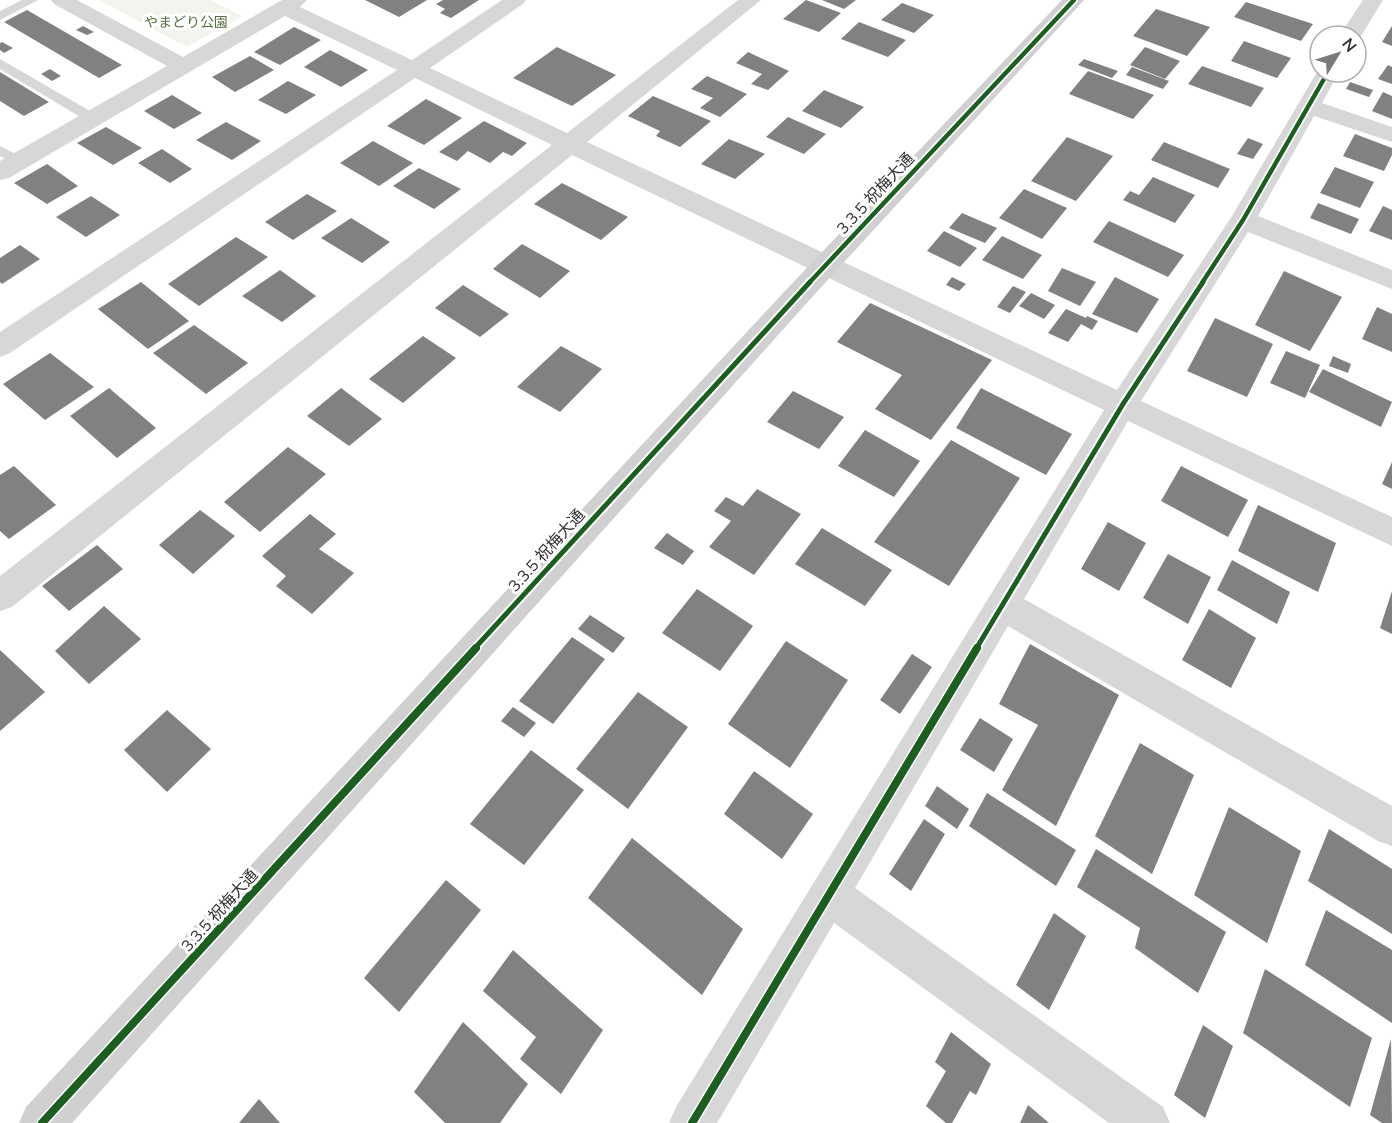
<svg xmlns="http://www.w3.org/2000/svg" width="1392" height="1123" font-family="Mulish,'Noto Sans JP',sans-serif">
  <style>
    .green { fill: #f1f5ed }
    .building { fill: #818181 }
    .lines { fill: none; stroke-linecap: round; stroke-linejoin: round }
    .lane { fill: #d7d7d7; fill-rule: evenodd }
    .street { fill: #d7d7d7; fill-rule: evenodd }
    .secondary { fill: #d0d0d0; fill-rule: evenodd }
    .cycleway-far2-casing { stroke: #fff; stroke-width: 8 }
    .cycleway-far1-casing { stroke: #fff; stroke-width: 9 }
    .cycleway-casing { stroke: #fff; stroke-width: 11 }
    .cycleway-far2 { stroke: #1b5e20; stroke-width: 4.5 }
    .cycleway-far1 { stroke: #1b5e20; stroke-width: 5 }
    .cycleway { stroke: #1b5e20; stroke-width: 8 }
    .labels { text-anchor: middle; stroke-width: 6; stroke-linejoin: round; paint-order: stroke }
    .far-park-label { font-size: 14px; fill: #56703f; stroke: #fff }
    .street-label { font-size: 16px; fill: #333; stroke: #fff }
  </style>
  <rect width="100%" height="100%" fill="#fff"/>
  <path class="green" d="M 99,0 L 210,0 L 242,16 L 187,47 Z"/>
  <g class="building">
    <path d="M 365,0 L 427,0 L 399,17 Z"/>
    <path d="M 443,0 L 479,0 L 451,18 L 440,13 L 445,9 L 436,4 Z"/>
    <path d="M 806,0 L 841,13 L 819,32 L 783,19 Z"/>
    <path d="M 822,0 L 856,0 L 844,9 Z"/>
    <path d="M 1246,2 L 1313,24 L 1301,41 L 1234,17 Z"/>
    <path d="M 902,3 L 934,15 L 914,33 L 881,20 Z"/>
    <path d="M 1156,9 L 1210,27 L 1187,56 L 1133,36 Z"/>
    <path d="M 27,10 L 122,65 L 99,78 L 4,22 Z"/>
    <path d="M 859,22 L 906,40 L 888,57 L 841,39 Z"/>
    <path d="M 83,26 L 94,32 L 87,35 L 76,30 Z"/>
    <path d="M 1392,26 L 1392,46 L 1382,42 Z"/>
    <path d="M 294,27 L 321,40 L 280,65 L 254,52 Z"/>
    <path d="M 1244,41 L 1291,58 L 1277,78 L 1231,61 Z"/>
    <path d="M 2,42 L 13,48 L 4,53 L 0,50 L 0,43 Z"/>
    <path d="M 557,47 L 616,75 L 572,106 L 513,78 Z"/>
    <path d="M 1145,47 L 1180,61 L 1165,79 L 1130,65 Z"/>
    <path d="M 330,50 L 368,70 L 341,87 L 304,67 Z"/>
    <path d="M 748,52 L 789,71 L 768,90 L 751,84 L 762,74 L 736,63 Z"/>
    <path d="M 250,56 L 274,70 L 235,92 L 212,77 Z"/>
    <path d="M 1084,59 L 1118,71 L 1112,78 L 1078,65 Z"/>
    <path d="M 1388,65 L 1392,67 L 1392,84 L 1378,79 Z"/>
    <path d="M 1202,66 L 1264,88 L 1251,107 L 1188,84 Z"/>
    <path d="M 1132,67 L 1169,81 L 1163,89 L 1126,75 Z"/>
    <path d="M 50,69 L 61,76 L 52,81 L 41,74 Z"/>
    <path d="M 1088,71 L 1154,95 L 1133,119 L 1069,94 Z"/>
    <path d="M 0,72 L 49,102 L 24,116 L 0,101 Z"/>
    <path d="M 707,76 L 747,94 L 720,117 L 700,108 L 713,98 L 691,89 Z"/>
    <path d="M 288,81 L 316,95 L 286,114 L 258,100 Z"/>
    <path d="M 1350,82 L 1373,90 L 1369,97 L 1346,89 Z"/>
    <path d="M 824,90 L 864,107 L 841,128 L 802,111 Z"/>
    <path d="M 1383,92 L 1392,96 L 1392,119 L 1372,111 Z"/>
    <path d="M 172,95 L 202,113 L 174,129 L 144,111 Z"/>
    <path d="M 653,96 L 711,121 L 680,147 L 656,136 L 660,131 L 628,116 Z"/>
    <path d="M 426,99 L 462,118 L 424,145 L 387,126 Z"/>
    <path d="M 788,117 L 826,134 L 804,154 L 766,137 Z"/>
    <path d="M 484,121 L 527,143 L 512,156 L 503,152 L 490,163 L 468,151 L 457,161 L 439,152 Z"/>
    <path d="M 226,122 L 261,141 L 232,160 L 196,140 Z"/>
    <path d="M 106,127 L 142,148 L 113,165 L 77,143 Z"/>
    <path d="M 1355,134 L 1392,148 L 1392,155 L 1384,171 L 1343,156 Z"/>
    <path d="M 1067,137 L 1113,156 L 1076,201 L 1031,181 Z"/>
    <path d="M 1248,138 L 1263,144 L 1253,159 L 1237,154 Z"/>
    <path d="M 729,139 L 765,154 L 735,179 L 701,164 Z"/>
    <path d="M 373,141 L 413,163 L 379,186 L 340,163 Z"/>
    <path d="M 1164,142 L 1230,169 L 1218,188 L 1151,160 Z"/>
    <path d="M 162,149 L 192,169 L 170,183 L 138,163 Z"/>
    <path d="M 47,164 L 78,186 L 47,204 L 14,183 Z"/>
    <path d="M 1335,167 L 1374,182 L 1360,208 L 1320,193 Z"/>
    <path d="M 419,168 L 461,189 L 434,209 L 393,186 Z"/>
    <path d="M 1153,177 L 1195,195 L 1175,223 L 1123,200 L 1130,191 L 1139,195 Z"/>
    <path d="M 562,183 L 628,217 L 601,240 L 534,204 Z"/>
    <path d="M 1024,189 L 1067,208 L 1042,239 L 999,218 Z"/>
    <path d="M 307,194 L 337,211 L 293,240 L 265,222 Z"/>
    <path d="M 91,196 L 120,215 L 86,237 L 56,217 Z"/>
    <path d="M 1318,203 L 1359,219 L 1351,234 L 1310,218 Z"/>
    <path d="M 1383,206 L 1392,210 L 1392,240 L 1369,231 Z"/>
    <path d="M 962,213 L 997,228 L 985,243 L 949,228 Z"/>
    <path d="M 351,218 L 390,242 L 362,263 L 321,238 Z"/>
    <path d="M 1109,221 L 1184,255 L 1168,277 L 1093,242 Z"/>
    <path d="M 944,231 L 977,248 L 960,267 L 927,251 Z"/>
    <path d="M 1002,236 L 1042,255 L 1023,279 L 982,260 Z"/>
    <path d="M 236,237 L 268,257 L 199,306 L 168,284 Z"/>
    <path d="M 522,244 L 570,271 L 540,298 L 493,269 Z"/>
    <path d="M 20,245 L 40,259 L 2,284 L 0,282 L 0,258 Z"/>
    <path d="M 1062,268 L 1096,282 L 1080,306 L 1048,291 Z"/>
    <path d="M 280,270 L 316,296 L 282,322 L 242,296 Z"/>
    <path d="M 1284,271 L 1342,297 L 1310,351 L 1255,325 Z"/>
    <path d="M 952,277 L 966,284 L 959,291 L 946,285 Z"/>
    <path d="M 1115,277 L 1159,299 L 1137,333 L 1092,314 Z"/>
    <path d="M 141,282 L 189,321 L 148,349 L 98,309 Z"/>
    <path d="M 463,285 L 509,314 L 480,337 L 435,308 Z"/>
    <path d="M 1013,286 L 1026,292 L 1010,313 L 997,307 Z"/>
    <path d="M 1031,293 L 1055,305 L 1044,319 L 1019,306 Z"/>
    <path d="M 870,303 L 992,360 L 931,440 L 875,409 L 902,375 L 837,342 Z"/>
    <path d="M 1377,307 L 1392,314 L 1392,352 L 1362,339 Z"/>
    <path d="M 1066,309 L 1086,318 L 1087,316 L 1098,321 L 1092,330 L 1081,324 L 1068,342 L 1048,333 Z"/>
    <path d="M 1215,318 L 1273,344 L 1247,397 L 1187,371 Z"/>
    <path d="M 194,325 L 248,363 L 206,394 L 153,353 Z"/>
    <path d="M 423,336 L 456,358 L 403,403 L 369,379 Z"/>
    <path d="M 561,346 L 602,369 L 560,412 L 517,387 Z"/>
    <path d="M 1286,351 L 1320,365 L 1305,398 L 1270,383 Z"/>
    <path d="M 50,353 L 94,387 L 45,420 L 3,384 Z"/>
    <path d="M 1333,356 L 1351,364 L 1348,373 L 1329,366 Z"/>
    <path d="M 1323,369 L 1392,402 L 1381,427 L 1309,392 Z"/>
    <path d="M 109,388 L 156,428 L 117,458 L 70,416 Z"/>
    <path d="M 341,388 L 382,419 L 349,446 L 307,416 Z"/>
    <path d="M 981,388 L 1072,434 L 1046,475 L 956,428 Z"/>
    <path d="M 793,391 L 844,417 L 819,449 L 767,422 Z"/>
    <path d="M 865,430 L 920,461 L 894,497 L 838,466 Z"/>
    <path d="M 951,440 L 1020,478 L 949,586 L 874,542 Z"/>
    <path d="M 288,447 L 326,474 L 260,532 L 224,502 Z"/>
    <path d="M 1392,462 L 1392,489 L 1382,484 Z"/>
    <path d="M 14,466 L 56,505 L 9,539 L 0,531 L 0,475 Z"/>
    <path d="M 1181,466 L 1248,500 L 1228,537 L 1161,501 Z"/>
    <path d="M 757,489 L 801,514 L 754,575 L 709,547 L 731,521 L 714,511 L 726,497 L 743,506 Z"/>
    <path d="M 1258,505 L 1336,543 L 1318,592 L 1238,551 Z"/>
    <path d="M 200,510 L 235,536 L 193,574 L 159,545 Z"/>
    <path d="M 310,514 L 336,534 L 319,549 L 354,573 L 312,614 L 276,586 L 286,576 L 262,556 Z"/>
    <path d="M 1108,522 L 1146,543 L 1119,591 L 1081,569 Z"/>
    <path d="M 822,528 L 892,570 L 865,606 L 795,564 Z"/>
    <path d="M 667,533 L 694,551 L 683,565 L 654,548 Z"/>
    <path d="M 97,545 L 123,569 L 69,611 L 42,586 Z"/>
    <path d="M 1168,554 L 1211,577 L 1188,624 L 1143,598 Z"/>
    <path d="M 1232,560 L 1290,592 L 1277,624 L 1217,590 Z"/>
    <path d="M 697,589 L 753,626 L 720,671 L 662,633 Z"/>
    <path d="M 1392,591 L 1392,634 L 1380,628 Z"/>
    <path d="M 104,606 L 141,639 L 89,684 L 55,651 Z"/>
    <path d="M 1209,609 L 1256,638 L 1231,688 L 1182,660 Z"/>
    <path d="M 590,615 L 625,638 L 613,653 L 578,629 Z"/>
    <path d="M 572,637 L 605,659 L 553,724 L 519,701 Z"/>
    <path d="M 786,641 L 848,680 L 790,768 L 728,724 Z"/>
    <path d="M 1030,644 L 1119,695 L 1056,826 L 1002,790 L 1038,725 L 999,704 Z"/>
    <path d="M 0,650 L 45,692 L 0,731 Z"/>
    <path d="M 912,654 L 932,667 L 900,714 L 880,700 Z"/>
    <path d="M 638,692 L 688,727 L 628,809 L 576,769 Z"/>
    <path d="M 513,707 L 536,723 L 524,737 L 501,721 Z"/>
    <path d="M 167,710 L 211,749 L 167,792 L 124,750 Z"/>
    <path d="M 980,718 L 1013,739 L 994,772 L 960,750 Z"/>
    <path d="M 1140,743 L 1194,775 L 1152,874 L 1095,836 Z"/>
    <path d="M 531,750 L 584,790 L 524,865 L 470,824 Z"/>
    <path d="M 754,771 L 813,814 L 782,859 L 724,814 Z"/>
    <path d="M 937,786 L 969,809 L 957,829 L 925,806 Z"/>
    <path d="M 987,793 L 1076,850 L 1056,886 L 969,826 Z"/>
    <path d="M 1229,807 L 1301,851 L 1267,943 L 1194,895 Z"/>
    <path d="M 924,819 L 945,834 L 911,891 L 889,874 Z"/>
    <path d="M 1329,829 L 1392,869 L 1392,934 L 1308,881 Z"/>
    <path d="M 632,838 L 743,929 L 702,995 L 588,898 Z"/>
    <path d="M 1096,849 L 1226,932 L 1198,993 L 1135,948 L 1140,928 L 1077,887 Z"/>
    <path d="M 446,880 L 481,910 L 399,1012 L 364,978 Z"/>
    <path d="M 1326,910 L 1392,950 L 1392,1023 L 1305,965 Z"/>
    <path d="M 1054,913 L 1086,936 L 1049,1010 L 1016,985 Z"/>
    <path d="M 513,950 L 603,1030 L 561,1094 L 520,1059 L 536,1037 L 483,991 Z"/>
    <path d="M 1265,969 L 1372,1038 L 1350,1107 L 1243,1033 Z"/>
    <path d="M 463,1022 L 528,1084 L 500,1123 L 445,1123 L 414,1092 Z"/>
    <path d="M 1203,1025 L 1233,1046 L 1205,1118 L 1174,1095 Z"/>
    <path d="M 951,1032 L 991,1064 L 976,1095 L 970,1091 L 952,1123 L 946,1123 L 926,1106 L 946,1071 L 935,1062 Z"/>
    <path d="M 1391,1039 L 1392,1123 L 1382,1123 L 1370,1115 Z"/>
    <path d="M 259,1099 L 280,1123 L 239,1123 Z"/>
    <path d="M 1028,1105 L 1049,1123 L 1020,1123 Z"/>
  </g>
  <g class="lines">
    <g class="lane">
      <path d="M 22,0 L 38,0 L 0,20 L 0,11 Z"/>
      <path d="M 0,59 L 97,115 L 99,118 L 97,121 L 87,121 L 0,69 Z"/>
      <path d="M 0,146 L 23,158 L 25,161 L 23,164 L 13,164 L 0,156 Z"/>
    </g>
    <g class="street">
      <path d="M 51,0 L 77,0 L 183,57 L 282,0 L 307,0 L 300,7 L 412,60 L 502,0 L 526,0 L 523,4 L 430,68 L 567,133 L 738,0 L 761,0 L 587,142 L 1117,390 L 1232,216 L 1320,67 L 1320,72 L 1339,72 L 1322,103 L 1392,127 L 1392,142 L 1314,116 L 1258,216 L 1392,270 L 1392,289 L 1248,232 L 1141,401 L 1392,517 L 1392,546 L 1128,421 L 1024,599 L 1392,806 L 1392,846 L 1378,841 L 1008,626 L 855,888 L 1163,1107 L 1170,1123 L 1109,1123 L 834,923 L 717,1123 L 669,1123 L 676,1107 L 1104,410 L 572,155 L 12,607 L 0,611 L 0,576 L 552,145 L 415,78 L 10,353 L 0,357 L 0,332 L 397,70 L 285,16 L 9,178 L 0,180 L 0,161 L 167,66 L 54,4 Z"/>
      <path d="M 1363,0 L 1383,0 L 1358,41 L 1356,36 L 1339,36 Z"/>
    </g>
    <path class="secondary" d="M 1062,0 L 1084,0 L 804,306 L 72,1123 L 19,1123 L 26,1107 L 784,292 Z"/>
    <defs>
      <g id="cycleway-far2">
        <path d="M 809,283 L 1074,0"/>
        <path d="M 1202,283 L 1243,220 L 1328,72"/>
      </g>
      <g id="cycleway-far1">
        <path d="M 474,649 L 810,282"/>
        <path d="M 976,649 L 1123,404 L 1203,282"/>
      </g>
      <g id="cycleway">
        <path d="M 42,1123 L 476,648"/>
        <path d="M 692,1123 L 977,648"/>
      </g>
    </defs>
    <use href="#cycleway-far2" class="cycleway-far2-casing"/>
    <use href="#cycleway-far1" class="cycleway-far1-casing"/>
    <use href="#cycleway" class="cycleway-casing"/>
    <use href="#cycleway-far2" class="cycleway-far2"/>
    <use href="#cycleway-far1" class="cycleway-far1"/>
    <use href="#cycleway" class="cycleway"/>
  </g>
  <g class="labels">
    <g class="far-park-label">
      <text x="186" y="27">やまどり公園</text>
    </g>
    <g class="street-label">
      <text transform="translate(875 193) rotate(-47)" y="6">3.3.5 祝梅大通</text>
      <text transform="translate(546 550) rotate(-48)" y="6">3.3.5 祝梅大通</text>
      <text transform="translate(219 910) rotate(-48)" y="6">3.3.5 祝梅大通</text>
    </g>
  </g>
  <g transform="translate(1338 54) rotate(52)"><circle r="28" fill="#ffffff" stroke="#adadad" stroke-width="1.5"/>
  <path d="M0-4.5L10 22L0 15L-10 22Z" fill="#7a7a7a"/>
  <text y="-9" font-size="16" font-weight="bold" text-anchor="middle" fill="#333333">N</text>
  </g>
</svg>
